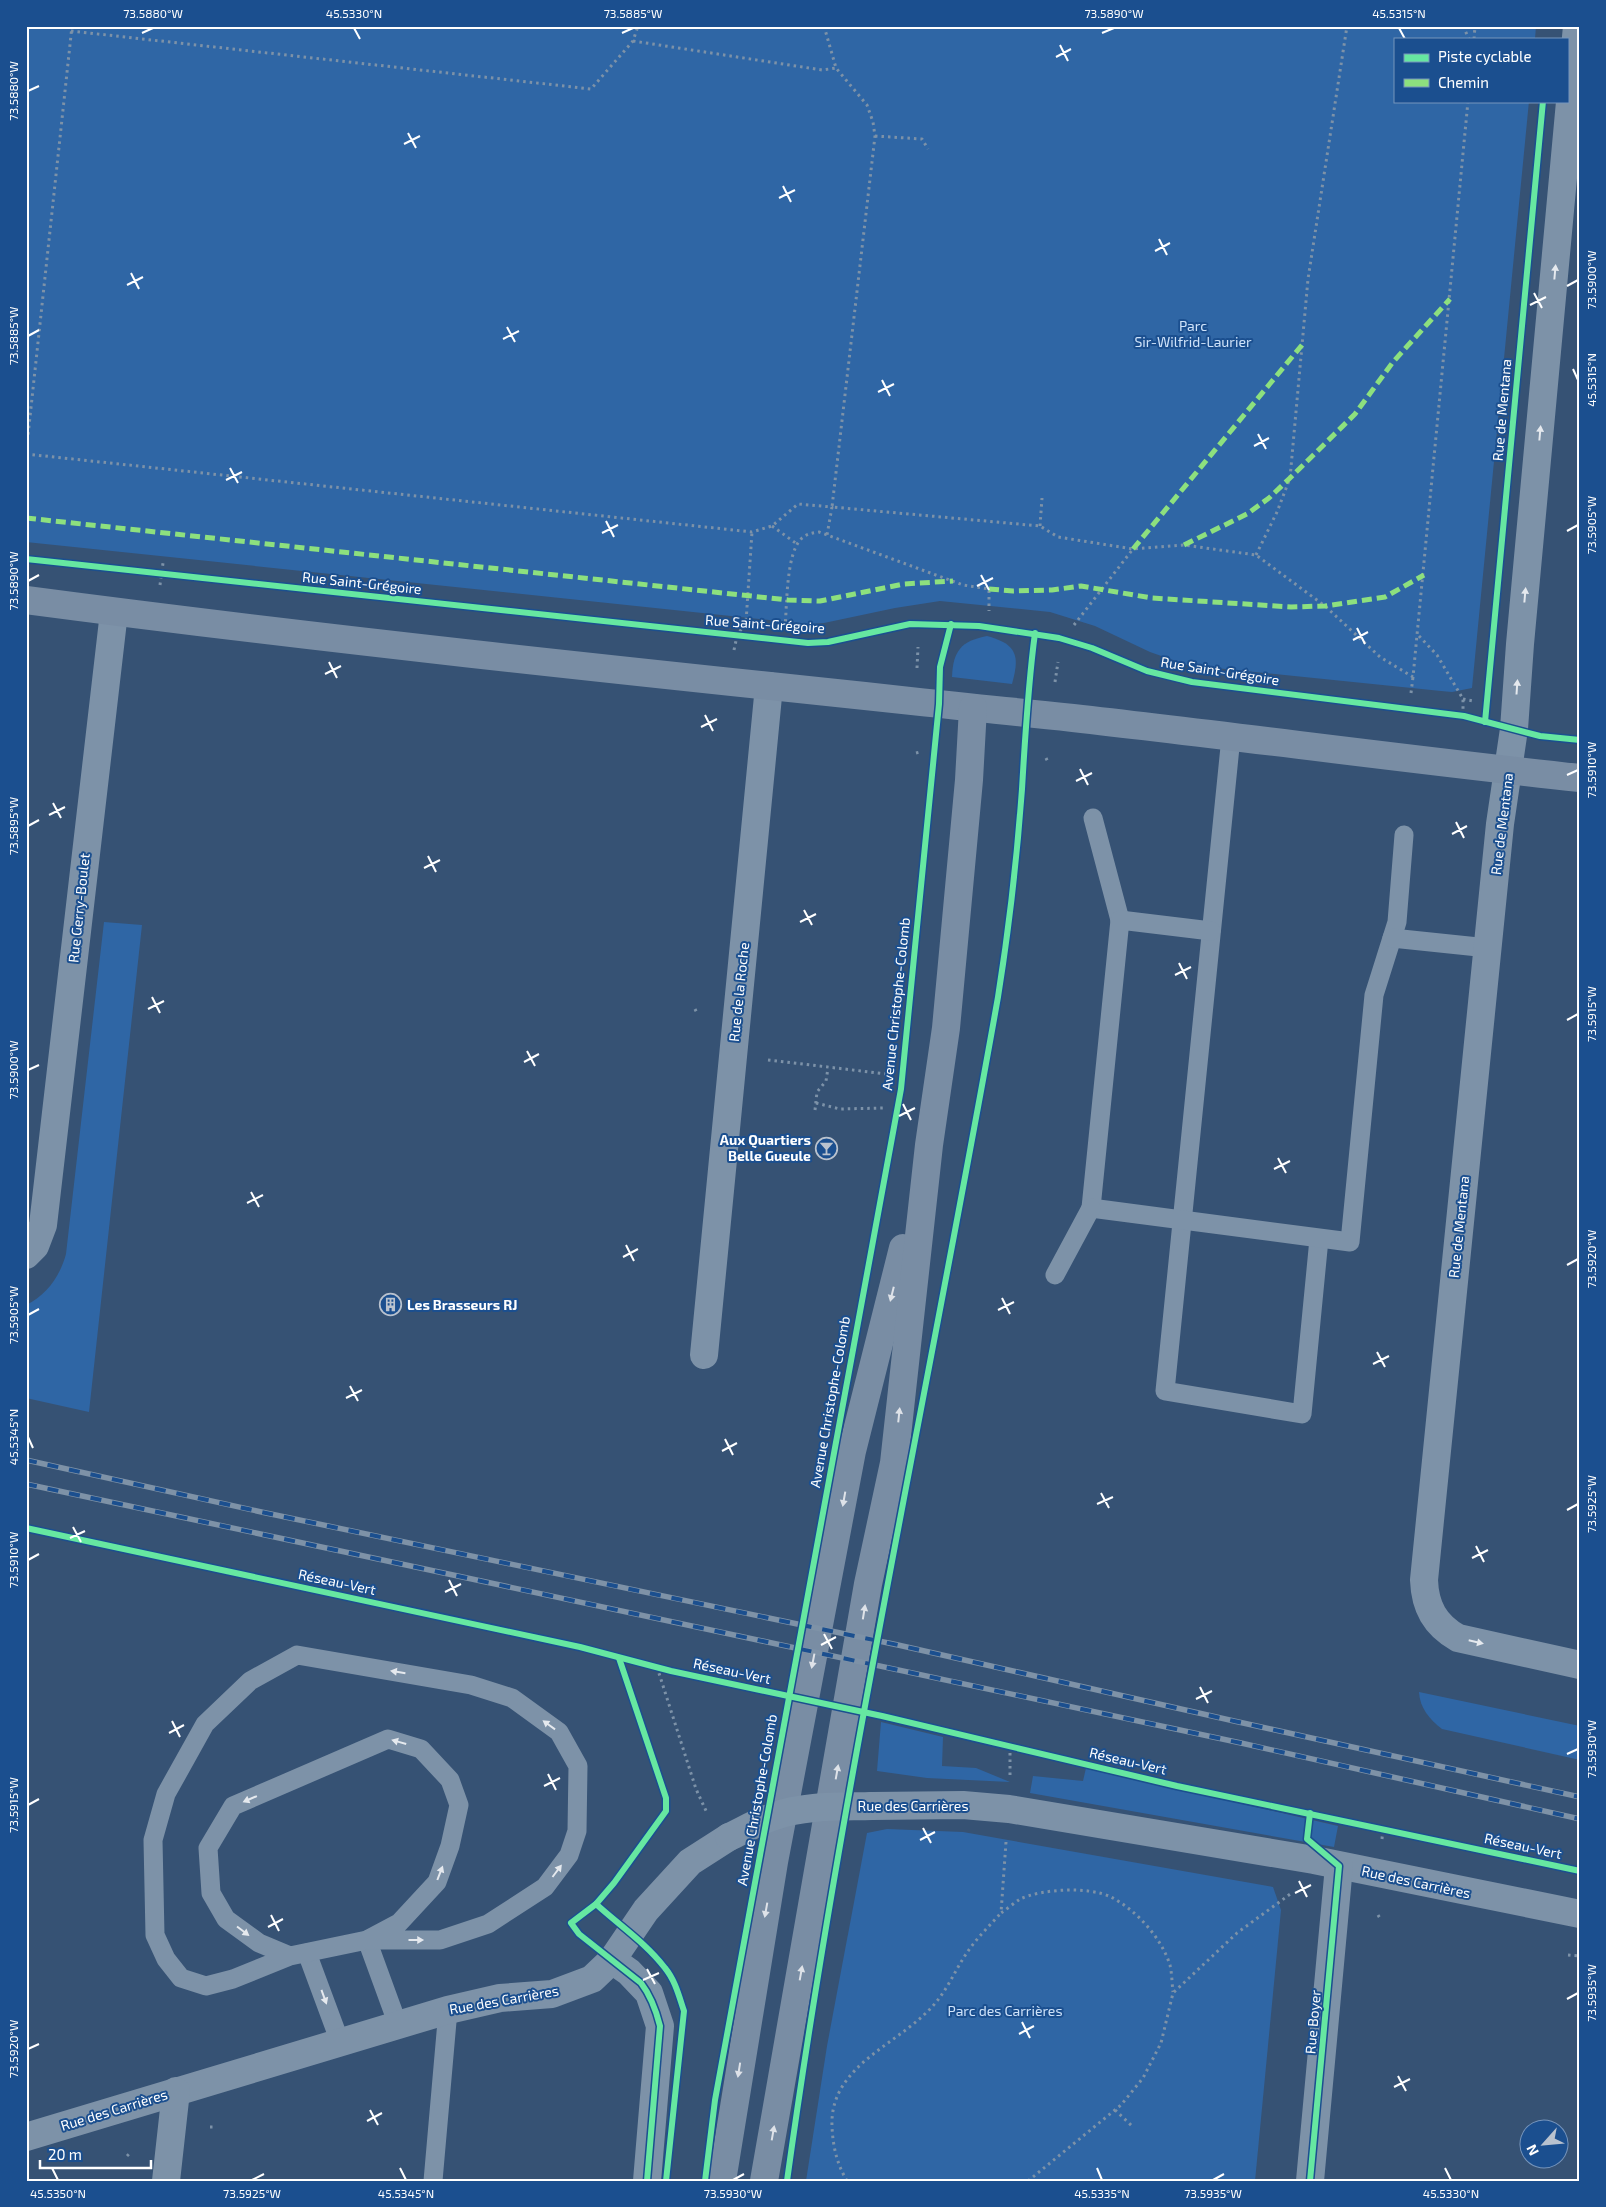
<svg xmlns="http://www.w3.org/2000/svg" width="1606" height="2207" font-family="'Exo 2',sans-serif">
  <style>
    .green { fill: #2f66a5 }
    .lines { fill: none; stroke-linecap: round; stroke-linejoin: round }
    .path { stroke: #7d92a8; stroke-width: 3; stroke-dasharray: 2.5 4; stroke-linecap: butt }
    .lane { stroke: #7d92a8; stroke-width: 19 }
    .street { stroke: #7d92a8; stroke-width: 28 }
    .secondary { stroke: #798da4; stroke-width: 28 }
    .rail-casing { stroke: #7e92a7; stroke-width: 5.5 }
    .rail { stroke: #1b4f8f; stroke-width: 4; stroke-dasharray: 11; stroke-linecap: butt }
    .street-bridge { stroke: #7d92a8; stroke-width: 28 }
    .quiet { stroke: #8de07e; stroke-width: 5; stroke-dasharray: 10 5; stroke-linecap: butt }
    .cycleway-casing { stroke: #1b4f8f; stroke-width: 9 }
    .cycleway { stroke: #66e7a1; stroke-width: 6 }
    .oneway { fill: #e5e9ee }
    .oneway2 { fill: #dee2e8 }
    .ticks { fill: none; stroke: #fff; stroke-width: 2 }
    .labels { text-anchor: middle; stroke-width: 4; stroke-linejoin: round; paint-order: stroke }
    .park-label { font-size: 14px; fill: #cfe3fa; stroke: #1b4f8f }
    .street-label { font-size: 14px; fill: #fff; stroke: #1b4f8f }
    .poi-label { font-size: 14px; font-weight: bold; fill: #fff; stroke: #1b4f8f; text-anchor: end }
    .neatline { fill: none; stroke: #fff; stroke-width: 2 }
    .ticks-label { font-size: 12px; text-anchor: middle; fill: #fff }
  </style>
  <rect width="100%" height="100%" fill="#365274"/>
  <g class="green">
    <path d="M 26,26 L 1536,26 L 1535,39 L 1395,39 L 1395,101 L 1529,101 L 1472,688 L 1452,692 L 1441,691 L 1187,665 L 1150,652 L 1095,626 L 1050,612 L 940,601 L 895,608 L 824,623 L 808,624 L 26,542 Z"/>
    <path d="M 987,636 C 1017,644 1020,656 1012,684 L 952,677 C 953,651 961,641 987,636 Z"/>
    <path d="M 104,922 L 142,925 L 89,1412 L 26,1398 L 26,1305 C 47,1295 60,1276 66,1254 Z"/>
    <path d="M 1419,1692 L 1580,1726 L 1580,1760 L 1442,1729 C 1429,1719 1420,1708 1419,1692 Z"/>
    <path d="M 881,1722 L 943,1737 L 942,1766 L 976,1768 L 1010,1782 L 927,1778 L 877,1771 Z"/>
    <path d="M 1086,1768 L 1338,1826 L 1334,1847 L 1030,1793 L 1033,1776 L 1083,1781 Z"/>
    <path d="M 887,1829 L 963,1832 L 1273,1887 L 1281,1910 L 1255,2181 L 806,2181 L 827,2046 L 867,1833 Z"/>
  </g>
  <g class="lines">
    <g class="path">
      <path d="M 824,26 L 836,68 L 867,105 L 873,122 L 875,136 L 832,507 L 1040,526 L 1058,537 L 1133,549 L 1184,545 L 1256,555 L 1325,606 L 1380,657 L 1413,677 L 1468,101"/>
      <path d="M 1463,26 L 1469,39"/>
      <path d="M 71,31 L 591,89 L 633,41 L 638,26"/>
      <path d="M 1474,39 L 1475,26"/>
      <path d="M 633,41 L 822,70 L 836,68"/>
      <path d="M 875,136 L 922,139 L 928,149"/>
      <path d="M 26,454 L 752,532 L 772,526 L 798,504 L 832,507 L 827,535"/>
      <path d="M 26,454 L 72,26"/>
      <path d="M 772,526 L 797,544"/>
      <path d="M 1040,526 L 1042,498"/>
      <path d="M 1256,555 L 1277,512 L 1290,478 L 1308,279 L 1347,26"/>
      <path d="M 160,585 L 163,563"/>
      <path d="M 1074,625 L 1133,549"/>
      <path d="M 785,628 C 787,606 786,554 801,539 C 806,534 812,533 819,532 L 963,585 L 989,589 L 989,611"/>
      <path d="M 1419,636 L 1437,655 L 1463,699 L 1463,709"/>
      <path d="M 734,650 L 737,636 L 746,622 L 752,532"/>
      <path d="M 917,668 L 918,647"/>
      <path d="M 1055,682 L 1058,662"/>
      <path d="M 1411,693 L 1413,677"/>
      <path d="M 1463,699 L 1473,701"/>
      <path d="M 916,753 L 920,752"/>
      <path d="M 1046,758 L 1048,762"/>
      <path d="M 695,1009 L 697,1013"/>
      <path d="M 768,1060 L 887,1074"/>
      <path d="M 816,1103 L 840,1109 L 884,1108"/>
      <path d="M 815,1110 L 817,1092 L 826,1081 L 828,1068"/>
      <path d="M 657,1667 L 696,1789 L 707,1813"/>
      <path d="M 1010,1775 L 1010,1746"/>
      <path d="M 1382,1839 L 1383,1828"/>
      <path d="M 1006,1842 L 1001,1913 C 1007,1909 1014,1903 1020,1899 C 1042,1889 1088,1886 1111,1897 C 1136,1910 1161,1937 1170,1965 C 1172,1974 1172,1984 1173,1992"/>
      <path d="M 1378,1915 L 1381,1920"/>
      <path d="M 1568,1955 L 1580,1956"/>
      <path d="M 1115,2110 L 1132,2126"/>
      <path d="M 210,2127 L 215,2127"/>
      <path d="M 127,2156 L 130,2153"/>
      <path d="M 847,2181 C 837,2164 833,2147 832,2127 C 829,2063 903,2044 937,2001 C 950,1985 958,1964 971,1947 C 980,1935 991,1924 1001,1913"/>
      <path d="M 1028,2181 L 1121,2105 L 1143,2078 L 1161,2043 L 1173,1993 L 1237,1933 L 1293,1892"/>
    </g>
    <g class="lane">
      <path d="M 1231,737 L 1165,1391 L 1302,1414 L 1319,1239"/>
      <path d="M 1093,818 L 1120,920"/>
      <path d="M 1211,931 L 1120,920 L 1091,1208 L 1350,1242 L 1374,995 L 1397,922 L 1404,835"/>
      <path d="M 1392,938 L 1488,948"/>
      <path d="M 1055,1275 L 1091,1208"/>
      <path d="M 367,1940 L 398,2025"/>
      <path d="M 307,1953 L 340,2042"/>
      <path d="M 290,1956 L 233,1979 L 206,1986 L 181,1978 L 166,1959 L 155,1935 L 153,1840 L 166,1794 L 205,1724 L 250,1681 L 297,1655 L 471,1685 L 512,1698 L 559,1732 L 578,1766 L 577,1831 L 569,1855 L 545,1887 L 488,1924 L 440,1940 L 367,1940 L 290,1956 L 259,1943 L 226,1919 L 211,1893 L 208,1848 L 233,1806 L 388,1739 L 421,1749 L 450,1780 L 459,1805 L 450,1846 L 437,1882 L 399,1923 L 367,1940"/>
      <path d="M 433,2181 L 448,2010"/>
    </g>
    <g class="street">
      <path d="M 1577,26 L 1520,644 L 1514,729 L 1500,824 L 1424,1580 C 1425,1607 1435,1625 1458,1638 L 1580,1665"/>
      <path d="M 26,1255 L 35,1246 L 43,1225 L 114,612"/>
      <path d="M 704,1355 L 769,686"/>
      <path d="M 872,1806 L 963,1805 L 1009,1809 L 1314,1860 L 1580,1914"/>
      <path d="M 612,1960 L 629,1972 L 649,1993 L 660,2026 L 647,2181"/>
      <path d="M 26,2137 L 448,2010 L 500,1998 L 552,1994 L 592,1979 L 612,1960 L 646,1910 L 690,1862 L 729,1837"/>
      <path d="M 166,2181 L 176,2091"/>
      <path d="M 1310,2181 L 1339,1866"/>
    </g>
    <g class="secondary">
      <path d="M 26,600 C 374,646 724,681 1073,718 C 1242,737 1411,760 1580,778"/>
      <path d="M 722,2181 L 774,1862 L 852,1451 L 903,1248"/>
      <path d="M 764,2181 L 868,1584 L 894,1463 L 929,1145 L 946,1028 L 969,780 L 973,708"/>
    </g>
    <defs>
      <g id="rail">
        <path d="M 26,1460 L 266,1513 L 898,1645 L 1234,1721 L 1580,1797"/>
        <path d="M 26,1484 L 1241,1743 L 1580,1819"/>
      </g>
    </defs>
    <use href="#rail" class="rail-casing"/>
    <use href="#rail" class="rail"/>
    <path class="street-bridge" d="M 729,1837 C 744,1830 759,1821 775,1816 C 805,1805 841,1807 872,1806"/>
    <g class="quiet">
      <path d="M 26,518 L 788,600 L 820,601 L 904,584 L 953,581"/>
      <path d="M 1184,545 L 1247,514 L 1269,498 L 1290,478 L 1355,414 L 1393,362 L 1450,299"/>
      <path d="M 1133,549 L 1302,345"/>
      <path d="M 989,589 L 1013,591 L 1052,590 L 1081,586 L 1152,598 L 1291,607 L 1325,606 L 1385,597 L 1424,575"/>
    </g>
    <defs>
      <g id="cycleway">
        <path d="M 26,559 L 808,643 L 828,642 L 910,624 L 979,626 L 1059,638 L 1092,648 L 1147,671 L 1192,682 L 1464,716 L 1540,736 L 1580,740"/>
        <path d="M 1485,722 L 1543,101"/>
        <path d="M 26,1528 L 580,1647 L 671,1671 L 882,1716 L 1177,1786 L 1580,1871"/>
        <path d="M 619,1658 L 666,1798 L 666,1811 L 614,1883 L 596,1904 L 571,1923 L 579,1934 L 641,1983 C 651,1996 656,2010 660,2026 L 647,2181"/>
        <path d="M 1310,1813 L 1307,1839 L 1339,1866 L 1310,2181"/>
        <path d="M 596,1904 C 619,1925 646,1943 665,1968 C 675,1980 679,1996 684,2011 L 666,2181"/>
        <path d="M 705,2181 L 715,2100 L 901,1089 L 939,704 L 940,667 L 951,624"/>
        <path d="M 787,2181 C 842,1784 928,1392 998,997 C 1009,928 1017,858 1022,789 C 1025,737 1028,685 1035,633"/>
      </g>
    </defs>
    <use href="#cycleway" class="cycleway-casing"/>
    <use href="#cycleway" class="cycleway"/>
  </g>
  <defs><path id="oneway-solid" d="M-6-.8H1V-3.2L6.5 0L1 3.2V.8H-6Z" transform="scale(1.25)"/></defs>
  <g class="oneway">
    <use href="#oneway-solid" transform="translate(1555 272) rotate(-85)"/>
    <use href="#oneway-solid" transform="translate(1540 433) rotate(-85)"/>
    <use href="#oneway-solid" transform="translate(1525 595) rotate(-85)"/>
    <use href="#oneway-solid" transform="translate(1517 687) rotate(-86)"/>
    <use href="#oneway-solid" transform="translate(1476 1642) rotate(13)"/>
    <use href="#oneway-solid" transform="translate(398 1672) rotate(-171)"/>
    <use href="#oneway-solid" transform="translate(549 1725) rotate(-144)"/>
    <use href="#oneway-solid" transform="translate(399 1742) rotate(-164)"/>
    <use href="#oneway-solid" transform="translate(250 1799) rotate(157)"/>
    <use href="#oneway-solid" transform="translate(557 1871) rotate(-53)"/>
    <use href="#oneway-solid" transform="translate(440 1873) rotate(-69)"/>
    <use href="#oneway-solid" transform="translate(243 1931) rotate(37)"/>
    <use href="#oneway-solid" transform="translate(416 1940)"/>
    <use href="#oneway-solid" transform="translate(324 1997) rotate(70)"/>
  </g>
  <g class="oneway2">
    <use href="#oneway-solid" transform="translate(892 1294) rotate(104)"/>
    <use href="#oneway-solid" transform="translate(899 1415) rotate(-84)"/>
    <use href="#oneway-solid" transform="translate(844 1499) rotate(100)"/>
    <use href="#oneway-solid" transform="translate(864 1612) rotate(-81)"/>
    <use href="#oneway-solid" transform="translate(813 1661) rotate(101)"/>
    <use href="#oneway-solid" transform="translate(837 1772) rotate(-80)"/>
    <use href="#oneway-solid" transform="translate(766 1910) rotate(100)"/>
    <use href="#oneway-solid" transform="translate(801 1973) rotate(-80)"/>
    <use href="#oneway-solid" transform="translate(739 2070) rotate(99)"/>
    <use href="#oneway-solid" transform="translate(773 2133) rotate(-80)"/>
  </g>
  <path class="ticks" d="M 354,28 L 360,39M 1399,28 L 1405,39M 142,33 L 153,28M 622,33 L 633,28M 1102,33 L 1114,28M 1060,45 L 1068,61M 1056,57 L 1071,49M 28,91 L 39,86M 408,133 L 416,148M 404,144 L 420,136M 783,186 L 791,202M 779,198 L 795,190M 1159,239 L 1167,255M 1155,251 L 1170,243M 131,273 L 139,289M 127,285 L 143,277M 1567,286 L 1578,280M 1534,293 L 1542,308M 1530,305 L 1546,297M 507,327 L 515,342M 28,336 L 39,330M 503,339 L 519,331M 1573,369 L 1578,380M 882,380 L 890,396M 878,392 L 894,384M 1258,434 L 1266,449M 1254,446 L 1269,438M 230,468 L 238,483M 226,480 L 242,472M 606,521 L 614,537M 1567,531 L 1578,525M 602,533 L 618,525M 981,575 L 989,590M 28,581 L 39,575M 977,586 L 993,578M 1357,628 L 1365,644M 1353,640 L 1368,632M 329,662 L 337,678M 325,674 L 341,666M 705,715 L 713,731M 701,727 L 717,719M 1080,769 L 1088,785M 1567,775 L 1578,770M 1076,781 L 1092,773M 53,803 L 61,818M 49,815 L 65,807M 1456,822 L 1464,838M 28,826 L 39,820M 1452,834 L 1467,826M 428,856 L 436,872M 424,868 L 440,860M 804,910 L 812,925M 800,922 L 816,914M 1179,963 L 1187,979M 1175,975 L 1191,967M 152,997 L 160,1013M 148,1009 L 164,1001M 1567,1020 L 1578,1014M 527,1051 L 535,1066M 524,1062 L 539,1054M 28,1070 L 39,1065M 903,1104 L 911,1120M 899,1116 L 915,1108M 1278,1158 L 1286,1173M 1274,1169 L 1290,1161M 251,1192 L 259,1207M 247,1203 L 263,1195M 626,1245 L 634,1261M 623,1257 L 638,1249M 1567,1265 L 1578,1259M 1002,1298 L 1010,1314M 998,1310 L 1014,1302M 28,1315 L 39,1309M 1377,1352 L 1385,1367M 1373,1364 L 1389,1356M 350,1386 L 358,1401M 346,1398 L 362,1390M 28,1437 L 33,1448M 725,1439 L 733,1455M 722,1451 L 737,1443M 1101,1493 L 1109,1508M 1097,1504 L 1113,1497M 1567,1510 L 1578,1504M 73,1527 L 81,1542M 70,1538 L 85,1531M 1476,1546 L 1484,1562M 1472,1558 L 1488,1550M 28,1560 L 39,1554M 449,1580 L 457,1596M 445,1592 L 461,1584M 824,1634 L 832,1649M 821,1645 L 836,1637M 1200,1687 L 1208,1703M 1196,1699 L 1212,1691M 172,1721 L 180,1737M 169,1733 L 184,1725M 1567,1754 L 1578,1749M 548,1774 L 556,1790M 544,1786 L 560,1778M 28,1805 L 39,1799M 923,1828 L 931,1843M 920,1840 L 935,1832M 1299,1881 L 1307,1897M 1295,1893 L 1311,1885M 271,1915 L 279,1931M 268,1927 L 283,1919M 647,1969 L 655,1984M 643,1980 L 659,1973M 1567,1999 L 1578,1993M 1022,2022 L 1030,2038M 1019,2034 L 1034,2026M 28,2049 L 39,2044M 1398,2076 L 1406,2091M 1394,2087 L 1410,2079M 370,2110 L 378,2125M 367,2121 L 382,2113M 52,2168 L 58,2180M 400,2168 L 406,2180M 1097,2168 L 1102,2180M 1445,2168 L 1451,2180M 252,2180 L 264,2174M 733,2180 L 744,2174M 1213,2180 L 1224,2174"/>
  <defs>
    <symbol id="bar-ring" viewBox="-11 -11 22 22"><circle r="9.5" fill="#1b4f8f" stroke="#b9c2ce" stroke-width="1.5"/><path d="M-6-5H6L.8 .8V4.5H3.5V6h-7V4.5H-.8V.8Z" fill="#b9c2ce"/></symbol>
    <symbol id="building-ring" viewBox="-11 -11 22 22"><circle r="9.5" fill="#1b4f8f" stroke="#b9c2ce" stroke-width="1.5"/><path d="M-4-6H4V6H1V3H-1V6H-4ZM-2.5-4.3h1.7v1.8h-1.7ZM.8-4.3h1.7v1.8H.8ZM-2.5-1h1.7V.8h-1.7ZM.8-1h1.7V.8H.8Z" fill="#b9c2ce"/></symbol>
  </defs>
  <g fill-rule="evenodd">
    <use href="#bar-ring" x="814" y="1136" width="25" height="25"/>
    <use href="#building-ring" x="378" y="1292" width="25" height="25"/>
  </g>
  <g class="labels">
    <g class="park-label">
      <text x="1193" y="331">Parc<tspan x="1193" dy="16">Sir-Wilfrid-Laurier</tspan></text>
      <text x="1005" y="2016">Parc des Carrières</text>
    </g>
    <g class="street-label">
      <text transform="translate(1502 410) rotate(-85)" y="5">Rue de Mentana</text>
      <text transform="translate(362 583) rotate(6)" y="5">Rue Saint-Grégoire</text>
      <text transform="translate(765 624) rotate(4)" y="5">Rue Saint-Grégoire</text>
      <text transform="translate(1220 671) rotate(9)" y="5">Rue Saint-Grégoire</text>
      <text transform="translate(1502 824) rotate(-83)" y="5">Rue de Mentana</text>
      <text transform="translate(79 908) rotate(-84)" y="5">Rue Gerry-Boulet</text>
      <text transform="translate(739 992) rotate(-84)" y="5">Rue de la Roche</text>
      <text transform="translate(896 1004) rotate(-84)" y="5">Avenue Christophe-Colomb</text>
      <text transform="translate(1459 1227) rotate(-84)" y="5">Rue de Mentana</text>
      <text transform="translate(830 1402) rotate(-80)" y="5">Avenue Christophe-Colomb</text>
      <text transform="translate(337 1582) rotate(12)" y="5">Réseau-Vert</text>
      <text transform="translate(732 1671) rotate(12)" y="5">Réseau-Vert</text>
      <text transform="translate(1128 1761) rotate(13)" y="5">Réseau-Vert</text>
      <text transform="translate(757 1800) rotate(-80)" y="5">Avenue Christophe-Colomb</text>
      <text x="913" y="1811">Rue des Carrières</text>
      <text transform="translate(1523 1846) rotate(12)" y="5">Réseau-Vert</text>
      <text transform="translate(1416 1882) rotate(12)" y="5">Rue des Carrières</text>
      <text transform="translate(504 2000) rotate(-10)" y="5">Rue des Carrières</text>
      <text transform="translate(1313 2022) rotate(-85)" y="5">Rue Boyer</text>
      <text transform="translate(114 2110) rotate(-17)" y="5">Rue des Carrières</text>
    </g>
    <g class="poi-label">
      <text x="811" y="1145">Aux Quartiers<tspan x="811" dy="16">Belle Gueule</tspan></text>
      <text x="407" y="1310" text-anchor="start">Les Brasseurs RJ</text>
    </g>
  </g>
  <rect width="1606" height="2207" fill="none" stroke="#1b4f8f" stroke-width="55"/>
  <rect x="1394" y="38" width="175" height="65" fill="#1b4f8f" stroke="#7695bc"/>
  <rect x="1404" y="54" width="25" height="8" fill="#66e7a1" stroke="#7695bc"/>
  <text x="1438" y="62" font-size="15" fill="#ffffff">Piste cyclable</text>
  <rect x="1404" y="79" width="25" height="8" fill="#8de07e" stroke="#7695bc"/>
  <text x="1438" y="88" font-size="15" fill="#ffffff">Chemin</text>
  <g transform="translate(1544 2144) rotate(243)"><circle r="24" fill="#1b4f8f" stroke="#7695bc"/>
  <path d="M0-4L9 19L0 12L-9 19Z" fill="#b9c2ce"/>
  <text y="-8" font-size="14" font-weight="bold" text-anchor="middle" fill="#ffffff">N</text>
  </g>
  <path d="M40 2160v8h111v-8" fill="none" stroke="#ffffff" stroke-width="2.5"/>
  <text x="48" y="2160" font-size="15" fill="#ffffff" stroke="#1b4f8f" stroke-width="4" paint-order="stroke">20 m</text>
  <rect x="28" y="28" width="1550" height="2152" class="neatline"/>
  <g class="ticks-label">
    <text x="153" y="18">73.5880°W</text>
    <text x="354" y="18">45.5330°N</text>
    <text x="633" y="18">73.5885°W</text>
    <text x="1114" y="18">73.5890°W</text>
    <text x="1399" y="18">45.5315°N</text>
    <text transform="translate(14 91) rotate(-90)" y="4">73.5880°W</text>
    <text transform="translate(1592 280) rotate(-90)" y="4">73.5900°W</text>
    <text transform="translate(14 336) rotate(-90)" y="4">73.5885°W</text>
    <text transform="translate(1592 380) rotate(-90)" y="4">45.5315°N</text>
    <text transform="translate(1592 525) rotate(-90)" y="4">73.5905°W</text>
    <text transform="translate(14 581) rotate(-90)" y="4">73.5890°W</text>
    <text transform="translate(1592 770) rotate(-90)" y="4">73.5910°W</text>
    <text transform="translate(14 826) rotate(-90)" y="4">73.5895°W</text>
    <text transform="translate(1592 1014) rotate(-90)" y="4">73.5915°W</text>
    <text transform="translate(14 1070) rotate(-90)" y="4">73.5900°W</text>
    <text transform="translate(1592 1259) rotate(-90)" y="4">73.5920°W</text>
    <text transform="translate(14 1315) rotate(-90)" y="4">73.5905°W</text>
    <text transform="translate(14 1437) rotate(-90)" y="4">45.5345°N</text>
    <text transform="translate(1592 1504) rotate(-90)" y="4">73.5925°W</text>
    <text transform="translate(14 1560) rotate(-90)" y="4">73.5910°W</text>
    <text transform="translate(1592 1749) rotate(-90)" y="4">73.5930°W</text>
    <text transform="translate(14 1805) rotate(-90)" y="4">73.5915°W</text>
    <text transform="translate(1592 1993) rotate(-90)" y="4">73.5935°W</text>
    <text transform="translate(14 2049) rotate(-90)" y="4">73.5920°W</text>
    <text x="58" y="2198">45.5350°N</text>
    <text x="252" y="2198">73.5925°W</text>
    <text x="406" y="2198">45.5345°N</text>
    <text x="733" y="2198">73.5930°W</text>
    <text x="1102" y="2198">45.5335°N</text>
    <text x="1213" y="2198">73.5935°W</text>
    <text x="1451" y="2198">45.5330°N</text>
  </g>
</svg>
